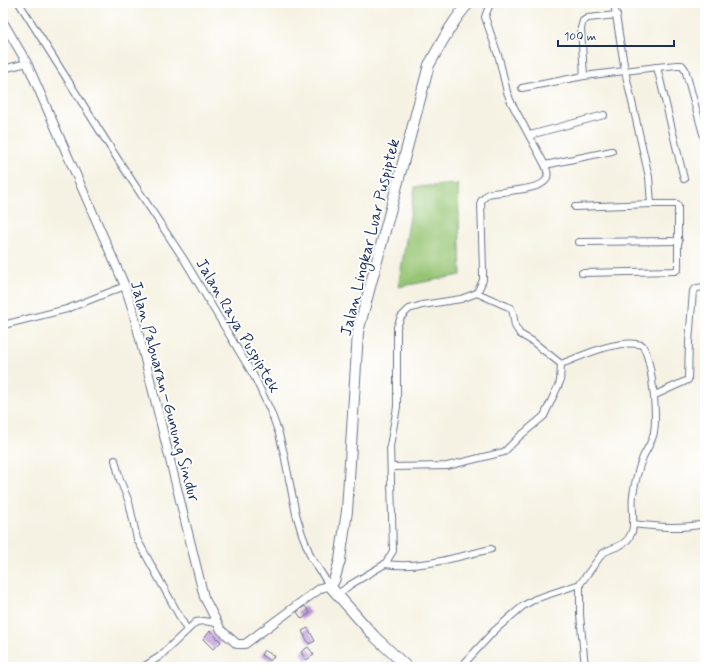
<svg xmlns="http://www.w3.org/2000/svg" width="708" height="670" font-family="Mynerve,sans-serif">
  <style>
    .green { fill: #95c472; stroke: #587a68 }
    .building { fill: #be95d7 }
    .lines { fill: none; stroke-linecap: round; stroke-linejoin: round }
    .minor-casing { stroke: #68738d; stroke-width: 8 }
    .tertiary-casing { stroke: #68738d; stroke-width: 10 }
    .primary-casing { stroke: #68738d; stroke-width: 12 }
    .minor { stroke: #fff; stroke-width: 6 }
    .tertiary { stroke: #fff; stroke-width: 8 }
    .primary { stroke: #fff; stroke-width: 10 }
    .labels { text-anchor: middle; stroke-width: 4; stroke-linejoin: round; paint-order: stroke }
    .street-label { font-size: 16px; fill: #1b2f5e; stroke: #fff }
  </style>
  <rect width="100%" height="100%" fill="#fff"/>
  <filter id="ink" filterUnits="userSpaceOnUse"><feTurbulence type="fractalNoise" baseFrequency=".025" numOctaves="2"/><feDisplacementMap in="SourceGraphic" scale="8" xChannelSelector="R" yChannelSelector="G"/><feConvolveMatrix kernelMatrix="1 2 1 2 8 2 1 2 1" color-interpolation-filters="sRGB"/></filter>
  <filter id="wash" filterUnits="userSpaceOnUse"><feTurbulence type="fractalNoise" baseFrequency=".012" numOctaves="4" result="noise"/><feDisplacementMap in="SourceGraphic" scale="16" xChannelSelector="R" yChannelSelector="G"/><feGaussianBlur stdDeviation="0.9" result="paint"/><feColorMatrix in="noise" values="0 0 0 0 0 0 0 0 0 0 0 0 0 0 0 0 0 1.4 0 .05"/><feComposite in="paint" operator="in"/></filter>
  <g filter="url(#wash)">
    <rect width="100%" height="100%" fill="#f6f2e3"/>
    <path class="green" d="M 458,184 L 461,275 L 398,287 L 415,187 Z"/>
    <g id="blocks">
      <g class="building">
        <path d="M 305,606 L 310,613 L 302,619 L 297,612 Z"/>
        <path d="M 308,628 L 315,641 L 309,644 L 302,631 Z"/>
        <path d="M 210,631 L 221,642 L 213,649 L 203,639 Z"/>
        <path d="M 308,647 L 314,655 L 306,660 L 301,652 Z"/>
        <path d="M 264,650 L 274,656 L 270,661 L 261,655 Z"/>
      </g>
    </g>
  </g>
  <g filter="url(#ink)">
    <use href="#blocks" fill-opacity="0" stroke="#68738d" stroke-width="1"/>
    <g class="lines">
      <defs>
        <g id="minor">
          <path d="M 19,3 L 117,158 L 185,261 L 255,378 L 271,412 L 279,434 L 284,454 L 296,514 L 302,534 L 311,557 L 329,585"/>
          <path d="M 657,67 L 677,65 L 682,65 L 685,69 L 705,141"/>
          <path d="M 3,69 L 27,63"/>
          <path d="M 584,76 L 581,28 L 583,21 L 588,18 L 617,15"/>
          <path d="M 522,88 L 584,76 L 657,67 L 684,179"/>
          <path d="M 530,135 L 604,115"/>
          <path d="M 545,165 L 612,151"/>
          <path d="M 575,207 L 651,204"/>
          <path d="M 579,242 L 679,241"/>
          <path d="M 582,273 L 675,271 L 678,269 L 678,206 L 677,204 L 651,204 L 649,177 L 625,71 L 614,3"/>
          <path d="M 3,325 L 67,309 L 125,286"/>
          <path d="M 655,395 L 688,380 L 689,342 L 693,291 L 697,288 L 705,287"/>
          <path d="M 115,460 L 120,480 L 129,502 L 137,539 L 187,630"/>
          <path d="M 392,467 L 447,466 L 504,452 L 519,437 L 544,416 L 560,382 L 561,364"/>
          <path d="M 633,524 C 658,527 681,529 705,524"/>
          <path d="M 385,564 C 422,569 455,557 491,549"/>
          <path d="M 580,584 L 580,615 L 585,667"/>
          <path d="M 337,595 L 350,585 L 385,564 L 393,551 L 390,446 L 397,407 L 397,327 L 401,317 L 409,309 L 422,305 L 461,299 L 477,293 L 483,280 L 483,271 L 481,201 L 488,194 L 493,193 C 505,191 540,190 546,180 C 549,175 547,170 545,165 L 511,102 L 507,92 L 499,58 L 485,17 L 489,6 L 493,3"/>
          <path d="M 143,667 L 159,657 L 196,622 L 204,621 L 217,623"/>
          <path d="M 461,667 L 494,631 L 523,606 L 535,599 L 580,584 L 602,554 C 612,546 625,548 631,534 C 636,525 631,507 633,495 C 635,482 638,469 643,457 C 647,449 653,440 654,432 C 657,415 652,358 642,345 C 619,338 582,356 561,364 L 532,341 L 520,334 L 515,326 L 513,313 L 511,308 L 477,293"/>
        </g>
        <path id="tertiary" d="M 3,22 L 27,63 L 125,286 L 133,311 L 204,597 L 221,630 L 237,644 L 245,644 L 307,598 L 321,588 L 329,585"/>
        <path id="primary" d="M 407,667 L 374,636 L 329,585 L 334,581 L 340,560 L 347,511 L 358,332 L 429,65 C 441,44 452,21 469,3"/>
      </defs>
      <use href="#minor" class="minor-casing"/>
      <use href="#tertiary" class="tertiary-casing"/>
      <use href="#primary" class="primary-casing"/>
      <use href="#minor" class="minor"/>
      <use href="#tertiary" class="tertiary"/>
      <use href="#primary" class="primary"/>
    </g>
  </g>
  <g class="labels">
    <g class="street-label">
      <text transform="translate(369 237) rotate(-76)" y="6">Jalan Lingkar Luar Puspiptek</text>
      <text transform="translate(239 325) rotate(60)" y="6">Jalan Raya Puspiptek</text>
      <text transform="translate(166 391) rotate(75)" y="6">Jalan Pabuaran–Gunung Sindur</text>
    </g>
  </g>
  <rect width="708" height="670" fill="none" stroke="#fff" stroke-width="16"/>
  <path d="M558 40v6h116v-6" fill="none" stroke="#1b2f5e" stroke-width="2"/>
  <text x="564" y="40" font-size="12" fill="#1b2f5e" stroke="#ffffff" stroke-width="3" paint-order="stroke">100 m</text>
</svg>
